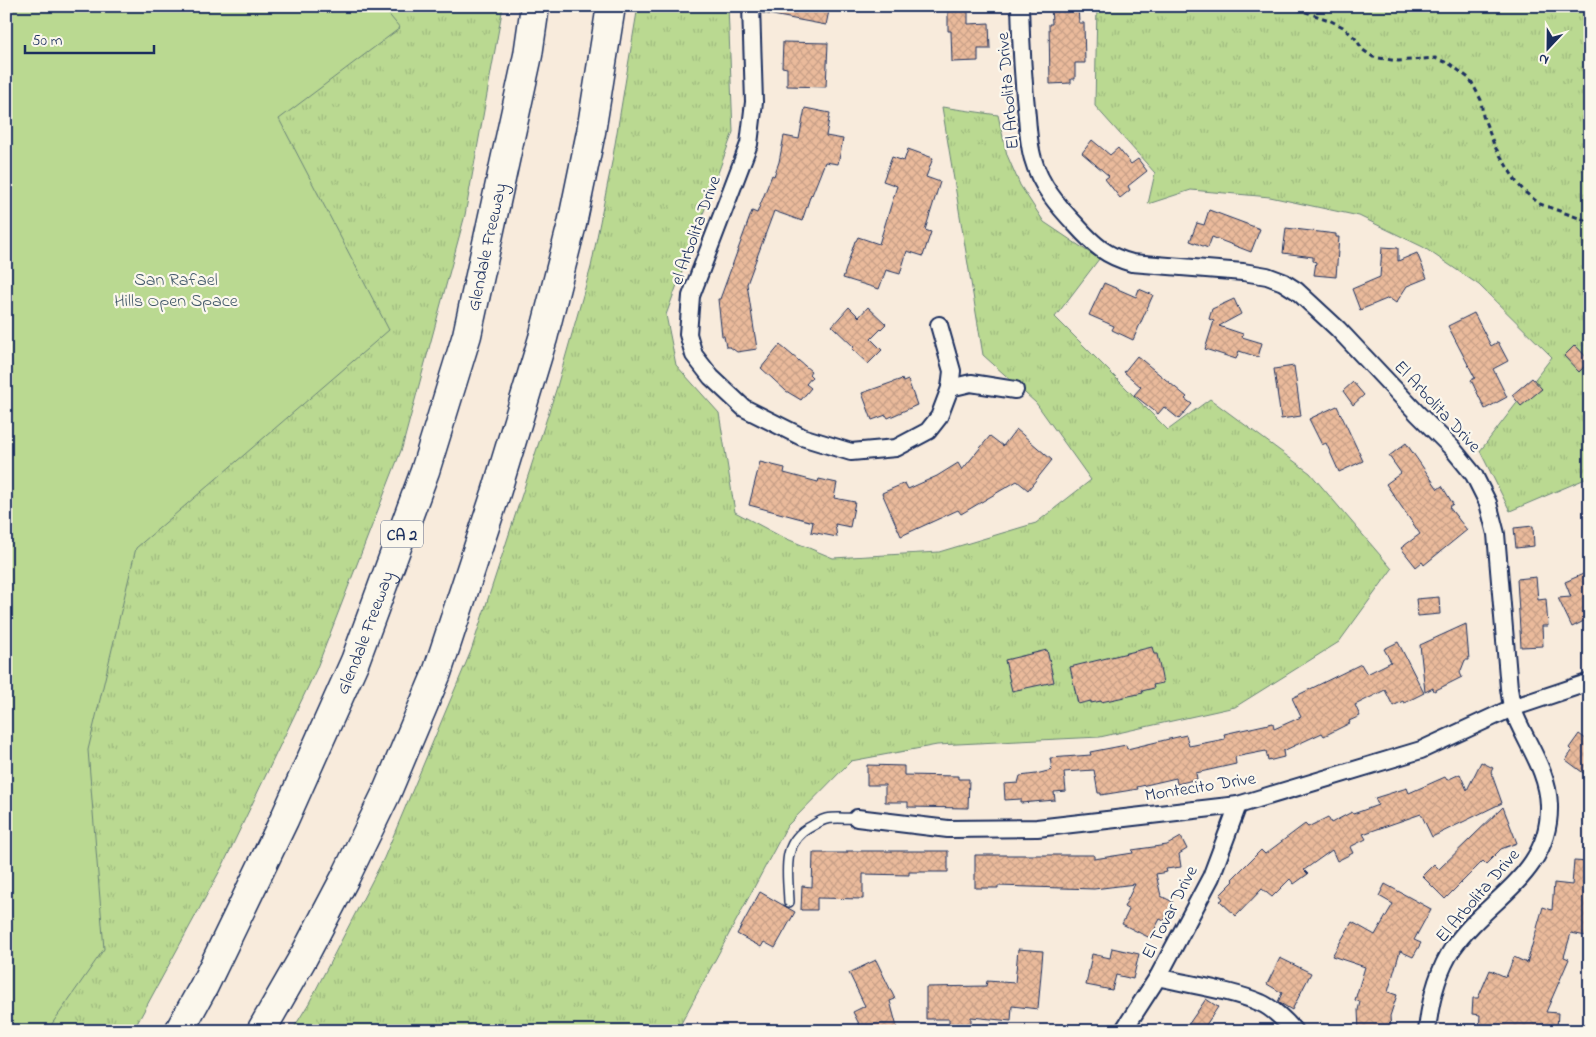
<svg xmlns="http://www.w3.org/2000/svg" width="1596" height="1037" font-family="'Indie Flower',sans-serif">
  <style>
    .grass { fill: url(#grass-tufts); stroke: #6a8478 }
    .park { fill: #bad991; stroke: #6a8478 }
    .building { fill: url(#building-cross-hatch); stroke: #1b2f5e }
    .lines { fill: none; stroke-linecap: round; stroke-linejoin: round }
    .service-casing { stroke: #1b2f5e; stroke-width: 12 }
    .minor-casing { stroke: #1b2f5e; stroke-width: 20 }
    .motorway-casing { stroke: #1b2f5e; stroke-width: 31 }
    .path { stroke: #1b2f5e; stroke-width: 3; stroke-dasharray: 5 4; stroke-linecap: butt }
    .service { stroke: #fbf7ec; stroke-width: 9 }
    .minor { stroke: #fbf7ec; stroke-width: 16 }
    .motorway { stroke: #fbf7ec; stroke-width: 28 }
    .labels { text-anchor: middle; stroke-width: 4.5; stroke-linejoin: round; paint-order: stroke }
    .shield { fill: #fbf7ec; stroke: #5e6b89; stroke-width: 1 }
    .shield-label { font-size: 16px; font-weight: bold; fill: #1b2f5e }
    .street-label { font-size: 18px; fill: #1b2f5e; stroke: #fbf7ec }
    .park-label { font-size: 18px; fill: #435a6b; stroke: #fbf7ec }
  </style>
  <defs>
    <pattern id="grass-tufts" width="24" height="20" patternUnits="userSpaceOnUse" patternTransform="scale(1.25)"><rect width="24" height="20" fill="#bad991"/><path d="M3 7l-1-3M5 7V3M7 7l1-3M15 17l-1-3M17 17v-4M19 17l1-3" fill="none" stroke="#9fbb7f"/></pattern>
    <pattern id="building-cross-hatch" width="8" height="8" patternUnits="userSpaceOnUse" patternTransform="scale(1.25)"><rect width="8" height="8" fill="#eaba9b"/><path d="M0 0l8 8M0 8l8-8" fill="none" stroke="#c8a088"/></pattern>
  </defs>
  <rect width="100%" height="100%" fill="#f8ebdc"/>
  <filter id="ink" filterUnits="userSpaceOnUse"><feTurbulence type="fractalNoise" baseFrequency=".02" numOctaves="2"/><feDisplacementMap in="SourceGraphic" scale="10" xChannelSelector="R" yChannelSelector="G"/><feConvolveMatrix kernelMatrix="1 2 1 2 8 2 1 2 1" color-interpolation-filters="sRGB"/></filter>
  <g filter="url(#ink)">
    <g class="grass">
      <path d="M 6,6 L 503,6 L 465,215 L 402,448 L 316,670 L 223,865 L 133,1031 L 6,1031 Z"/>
      <path d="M 638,6 L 728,6 L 733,132 L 666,315 L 676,365 L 719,413 L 735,512 L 780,536 L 833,558 L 939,552 L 1036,523 L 1091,480 L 1036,403 L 983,355 L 942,107 L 998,115 L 1007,155 L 1020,185 L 1044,222 L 1099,259 L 1055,317 L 1168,430 L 1210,399 L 1310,473 L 1392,569 L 1339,642 L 1235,707 L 1100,737 L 937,745 L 851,761 L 787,826 L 677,1031 L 292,1031 L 309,1003 L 384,858 L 471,651 L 556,390 L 591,267 L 612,162 Z"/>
      <path d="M 1097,6 L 1590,6 L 1590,477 L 1510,511 L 1480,451 L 1552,357 L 1479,285 L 1423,247 L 1359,216 L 1270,197 L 1191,190 L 1148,204 L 1155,173 L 1095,106 Z"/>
    </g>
    <path class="park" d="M 6,6 L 382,6 L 400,28 L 279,119 L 389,330 L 136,548 L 88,750 L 104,949 L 47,1031 L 6,1031 Z"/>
    <g class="building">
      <path d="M 763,6 L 830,6 L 826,25 L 762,13 Z"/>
      <path d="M 1051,6 L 1078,6 L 1079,23 L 1084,23 L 1085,63 L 1075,63 L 1075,79 L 1071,79 L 1071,83 L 1050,84 L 1049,24 L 1052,24 Z"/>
      <path d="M 948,10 L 968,10 L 968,24 L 989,23 L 990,49 L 978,49 L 978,61 L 952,62 L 951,31 L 948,31 Z"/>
      <path d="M 783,42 L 828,43 L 826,87 L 787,86 L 787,68 L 782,67 Z"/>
      <path d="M 805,108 L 830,113 L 826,136 L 843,139 L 838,164 L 825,162 L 812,195 L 811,194 L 802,221 L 774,211 L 747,284 L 757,349 L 737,352 L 730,347 L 726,347 L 724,336 L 722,336 L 718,299 L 720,299 L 752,211 L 757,213 L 772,175 L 774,176 L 779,162 L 784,136 L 799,139 Z"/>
      <path d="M 1092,140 L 1110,155 L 1118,148 L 1131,164 L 1138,159 L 1147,171 L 1128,186 L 1130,190 L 1120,198 L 1105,179 L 1109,176 L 1082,153 Z"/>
      <path d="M 908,149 L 933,158 L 926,177 L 940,182 L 925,230 L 931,232 L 923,256 L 907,251 L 900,274 L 886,270 L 879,289 L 843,278 L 855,241 L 856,241 L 858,237 L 879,244 L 897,186 L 883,181 L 892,157 L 904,161 Z"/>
      <path d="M 1209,210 L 1260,229 L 1251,252 L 1212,237 L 1208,248 L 1190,241 L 1197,223 L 1204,225 Z"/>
      <path d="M 1286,228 L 1336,234 L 1336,237 L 1339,237 L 1336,277 L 1314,275 L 1316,262 L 1313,261 L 1313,257 L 1283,253 Z"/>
      <path d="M 1382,247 L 1398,248 L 1398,261 L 1417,253 L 1427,278 L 1407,286 L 1396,303 L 1389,298 L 1360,310 L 1352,289 L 1380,277 Z"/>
      <path d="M 1104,283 L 1136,297 L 1139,289 L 1153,295 L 1133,340 L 1112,330 L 1114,326 L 1089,315 Z"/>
      <path d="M 1234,299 L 1241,314 L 1219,326 L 1243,334 L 1242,337 L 1262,343 L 1258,357 L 1239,351 L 1236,359 L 1205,349 L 1214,321 L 1209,319 L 1212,309 Z"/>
      <path d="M 849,307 L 859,317 L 868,307 L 886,324 L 871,339 L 882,350 L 868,364 L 852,349 L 854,347 L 832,326 Z"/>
      <path d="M 1474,313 L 1491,346 L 1498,342 L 1508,361 L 1493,369 L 1507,397 L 1485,409 L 1471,380 L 1475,378 L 1448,326 Z"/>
      <path d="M 780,345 L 811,371 L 809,374 L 812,377 L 806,384 L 811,388 L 801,400 L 786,391 L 761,368 Z"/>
      <path d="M 1575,345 L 1590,361 L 1579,372 L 1564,356 Z"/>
      <path d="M 1137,356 L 1187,397 L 1185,399 L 1192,404 L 1179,419 L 1164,407 L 1158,414 L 1134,395 L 1141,387 L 1124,372 Z"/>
      <path d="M 1294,366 L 1301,416 L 1281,419 L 1274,369 Z"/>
      <path d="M 1532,378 L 1542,389 L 1521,406 L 1512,395 Z"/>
      <path d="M 902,379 L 903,382 L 908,380 L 917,405 L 888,418 L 886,415 L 872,420 L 862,393 Z"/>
      <path d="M 1353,382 L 1364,395 L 1353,405 L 1343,391 Z"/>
      <path d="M 1337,406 L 1363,461 L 1339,472 L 1326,443 L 1322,445 L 1309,419 Z"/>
      <path d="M 1016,429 L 1052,460 L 1028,490 L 1017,481 L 961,514 L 958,510 L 901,536 L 882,493 L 905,483 L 908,489 L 937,476 L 958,463 L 962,470 L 990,436 L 1003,446 Z"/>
      <path d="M 1406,443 L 1438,489 L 1442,486 L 1453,504 L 1449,507 L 1467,530 L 1424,565 L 1422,562 L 1416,567 L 1401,548 L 1420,534 L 1386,484 L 1401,473 L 1389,456 Z"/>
      <path d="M 760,462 L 785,468 L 784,473 L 818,482 L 819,479 L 837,483 L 834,498 L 855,502 L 850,527 L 835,524 L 837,537 L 811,532 L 813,522 L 749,505 Z"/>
      <path d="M 1533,526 L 1534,546 L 1516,548 L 1514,528 Z"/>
      <path d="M 1590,571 L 1590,618 L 1572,627 L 1558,598 L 1571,597 L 1565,582 Z"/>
      <path d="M 1536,577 L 1538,600 L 1546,599 L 1548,626 L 1542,626 L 1543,646 L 1521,647 L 1517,579 Z"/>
      <path d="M 1439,597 L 1440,614 L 1418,616 L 1416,599 Z"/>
      <path d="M 1466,624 L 1469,660 L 1465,660 L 1460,673 L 1462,677 L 1434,691 L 1433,688 L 1425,692 L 1420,645 Z"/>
      <path d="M 1398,642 L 1424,693 L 1404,703 L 1403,701 L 1393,706 L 1385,690 L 1355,705 L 1360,716 L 1349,721 L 1350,723 L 1324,736 L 1322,733 L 1283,751 L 1284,757 L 1268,761 L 1266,751 L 1235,757 L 1236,764 L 1196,773 L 1197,779 L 1177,784 L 1176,778 L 1137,787 L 1138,789 L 1101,795 L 1101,793 L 1098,793 L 1094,770 L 1064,772 L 1066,791 L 1054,792 L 1055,800 L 1021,803 L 1021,799 L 1005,800 L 1004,784 L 1018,783 L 1020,776 L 1036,774 L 1052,770 L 1050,758 L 1091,755 L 1090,752 L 1126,745 L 1127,749 L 1186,735 L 1189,746 L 1225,739 L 1224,734 L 1273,723 L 1274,729 L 1301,717 L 1292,698 L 1361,664 L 1367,674 L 1391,662 L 1384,649 Z"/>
      <path d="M 1152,647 L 1154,654 L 1157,654 L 1163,683 L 1153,685 L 1154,688 L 1142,691 L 1143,693 L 1101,702 L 1101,701 L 1091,703 L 1091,701 L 1078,704 L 1070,667 Z"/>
      <path d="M 1047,650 L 1054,682 L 1012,691 L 1005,660 Z"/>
      <path d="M 1579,734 L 1590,742 L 1590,778 L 1566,760 L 1572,751 L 1569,748 Z"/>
      <path d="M 1481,762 L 1493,768 L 1491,772 L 1502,803 L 1432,837 L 1421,814 L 1363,834 L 1366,839 L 1350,847 L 1353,853 L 1337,861 L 1332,850 L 1304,870 L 1308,874 L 1294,884 L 1290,879 L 1272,897 L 1262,889 L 1236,916 L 1220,901 L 1223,899 L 1220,895 L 1234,881 L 1232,879 L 1261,850 L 1265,854 L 1305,824 L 1308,827 L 1328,817 L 1331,823 L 1352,812 L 1353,814 L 1378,805 L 1375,798 L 1407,788 L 1409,793 L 1445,777 L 1447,780 L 1460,774 L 1467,790 Z"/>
      <path d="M 867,765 L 904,766 L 904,775 L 958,776 L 958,779 L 969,779 L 968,808 L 908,807 L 908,802 L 885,802 L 885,785 L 867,785 Z"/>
      <path d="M 1503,807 L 1517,843 L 1501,849 L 1486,864 L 1483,861 L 1445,899 L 1422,876 L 1434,864 L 1439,869 Z"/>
      <path d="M 1181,837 L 1187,849 L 1179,854 L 1181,867 L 1166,869 L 1167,872 L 1156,874 L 1161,896 L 1173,902 L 1164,921 L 1160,919 L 1150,938 L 1122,924 L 1129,910 L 1124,907 L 1135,884 L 1094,889 L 998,886 L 998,888 L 975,888 L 975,855 L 1094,855 L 1094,859 L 1133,853 L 1132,850 L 1167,845 Z"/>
      <path d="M 847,851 L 948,851 L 948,872 L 909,872 L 909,875 L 863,874 L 863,899 L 817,898 L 817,910 L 801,910 L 802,886 L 812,887 L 813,853 L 847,853 Z"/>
      <path d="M 1574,861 L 1590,862 L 1590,923 L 1586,936 L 1571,933 L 1564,957 L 1569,959 L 1546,1012 L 1558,1013 L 1557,1029 L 1534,1027 L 1533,1031 L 1479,1031 L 1480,1015 L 1472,1014 L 1473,998 L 1478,998 L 1490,970 L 1506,977 L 1514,957 L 1527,963 L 1543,907 L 1552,910 L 1554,883 L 1572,885 Z"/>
      <path d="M 1385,884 L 1431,909 L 1414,940 L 1421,943 L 1413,957 L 1400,951 L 1388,992 L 1397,995 L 1390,1016 L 1391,1031 L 1359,1031 L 1358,1010 L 1360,1002 L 1355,1000 L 1365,967 L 1332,956 L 1352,922 L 1375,935 L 1393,904 L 1379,896 Z"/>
      <path d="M 760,892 L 795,912 L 775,948 L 764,942 L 761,947 L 737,934 Z"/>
      <path d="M 1112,948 L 1139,954 L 1133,979 L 1116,975 L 1112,990 L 1086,985 L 1092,954 L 1110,958 Z"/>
      <path d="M 1018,949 L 1043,951 L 1038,1009 L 1012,1006 L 1011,1021 L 971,1017 L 971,1031 L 949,1031 L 949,1019 L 926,1019 L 926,987 L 986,986 L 987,981 L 1015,983 Z"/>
      <path d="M 1280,958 L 1311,973 L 1292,1010 L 1278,1002 L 1282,993 L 1267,984 Z"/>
      <path d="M 876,960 L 895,999 L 890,1001 L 898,1031 L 870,1031 L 868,1025 L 861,1028 L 853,1012 L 865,1006 L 849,973 Z"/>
      <path d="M 1206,999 L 1218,1007 L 1202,1031 L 1184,1031 Z"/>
    </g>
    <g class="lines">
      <defs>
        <path id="service" d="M 789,902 C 788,872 780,842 812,826 C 816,824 821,820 826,819 C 835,817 848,819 857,818"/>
        <g id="minor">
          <path d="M 751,6 L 754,102 L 749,144 L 691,296 L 688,334 L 694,355 L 711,377 L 744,408 L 802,437 L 851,452 L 896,448 L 928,431 L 939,417 L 950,388 L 952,371 L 939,325"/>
          <path d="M 1020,6 C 1021,43 1023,80 1027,117 C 1028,130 1029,146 1033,159 C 1040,185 1058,206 1076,225 C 1094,245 1106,256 1132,263 L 1243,272 L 1267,276 L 1283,282 L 1297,291 L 1338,329 L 1417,413 L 1452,448 L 1474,475 L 1488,503 L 1496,534 L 1509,688 C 1510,695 1511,703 1513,710 C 1525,742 1548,770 1549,805 C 1551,875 1487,898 1453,948 C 1437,972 1430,1002 1427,1031"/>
          <path d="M 950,388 L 971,383 L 1015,390"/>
          <path d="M 857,818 L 948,829 L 1037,828 L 1238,805 L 1421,750 L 1512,708 L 1590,682"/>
          <path d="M 1158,977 C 1190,985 1231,990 1261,1003 C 1271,1007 1287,1022 1294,1031"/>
          <path d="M 1123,1031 L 1158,977 L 1211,877 L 1238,805"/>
        </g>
        <g id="motorway">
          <path id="s1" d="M 179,1031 L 204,986 L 284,820 L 355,661 L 425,471 L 467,335 L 528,55 L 535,6"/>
          <path d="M 261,1031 L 304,956 L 345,878 L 386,794 L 437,673 L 496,493 L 543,338 L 572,224 L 591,132 L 611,6"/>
        </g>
      </defs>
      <use href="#service" class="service-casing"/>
      <use href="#minor" class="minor-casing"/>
      <use href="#motorway" class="motorway-casing"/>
      <path class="path" d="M 1288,6 L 1329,20 L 1343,27 L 1355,38 L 1363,50 L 1373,57 L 1398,61 L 1435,58 L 1450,64 L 1470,79 L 1481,100 L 1483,116 L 1495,147 L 1517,183 L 1526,193 L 1540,204 L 1590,222"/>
      <use href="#service" class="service"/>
      <use href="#minor" class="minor"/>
      <use href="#motorway" class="motorway"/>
    </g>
  </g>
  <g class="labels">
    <rect class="shield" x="381" y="520.5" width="42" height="27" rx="4"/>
    <g class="shield-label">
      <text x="402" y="540">CA 2</text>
    </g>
    <g class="street-label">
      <text transform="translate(1007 91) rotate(-95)" y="6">El Arbolita Drive</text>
      <text transform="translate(695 230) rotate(-70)" y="6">el Arbolita Drive</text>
      <text dy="6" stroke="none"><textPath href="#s1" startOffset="845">Glendale Freeway</textPath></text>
      <text transform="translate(1438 406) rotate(47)" y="6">El Arbolita Drive</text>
      <text dy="6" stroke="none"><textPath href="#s1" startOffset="440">Glendale Freeway</textPath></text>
      <text transform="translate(1200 786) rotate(-9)" y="6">Montecito Drive</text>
      <text transform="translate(1477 895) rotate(-49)" y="6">El Arbolita Drive</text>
      <text transform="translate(1169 912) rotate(-63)" y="6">El Tovar Drive</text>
    </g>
    <g class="park-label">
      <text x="176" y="285">San Rafael<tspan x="176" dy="21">Hills Open Space</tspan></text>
    </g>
  </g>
  <rect width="1596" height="1037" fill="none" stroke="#fbf7ec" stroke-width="25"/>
  <rect x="12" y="12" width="1571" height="1012" fill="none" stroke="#1b2f5e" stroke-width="2" filter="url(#ink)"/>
  <g transform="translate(1548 48) rotate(202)" stroke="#fbf7ec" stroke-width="4" paint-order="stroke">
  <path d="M0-4L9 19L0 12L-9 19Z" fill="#1b2f5e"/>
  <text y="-8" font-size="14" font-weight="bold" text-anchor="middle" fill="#1b2f5e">N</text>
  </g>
  <path d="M25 45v8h129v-8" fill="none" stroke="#1b2f5e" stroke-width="2.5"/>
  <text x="32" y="45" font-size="15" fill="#1b2f5e" stroke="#fbf7ec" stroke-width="4" paint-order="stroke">50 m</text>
</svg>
